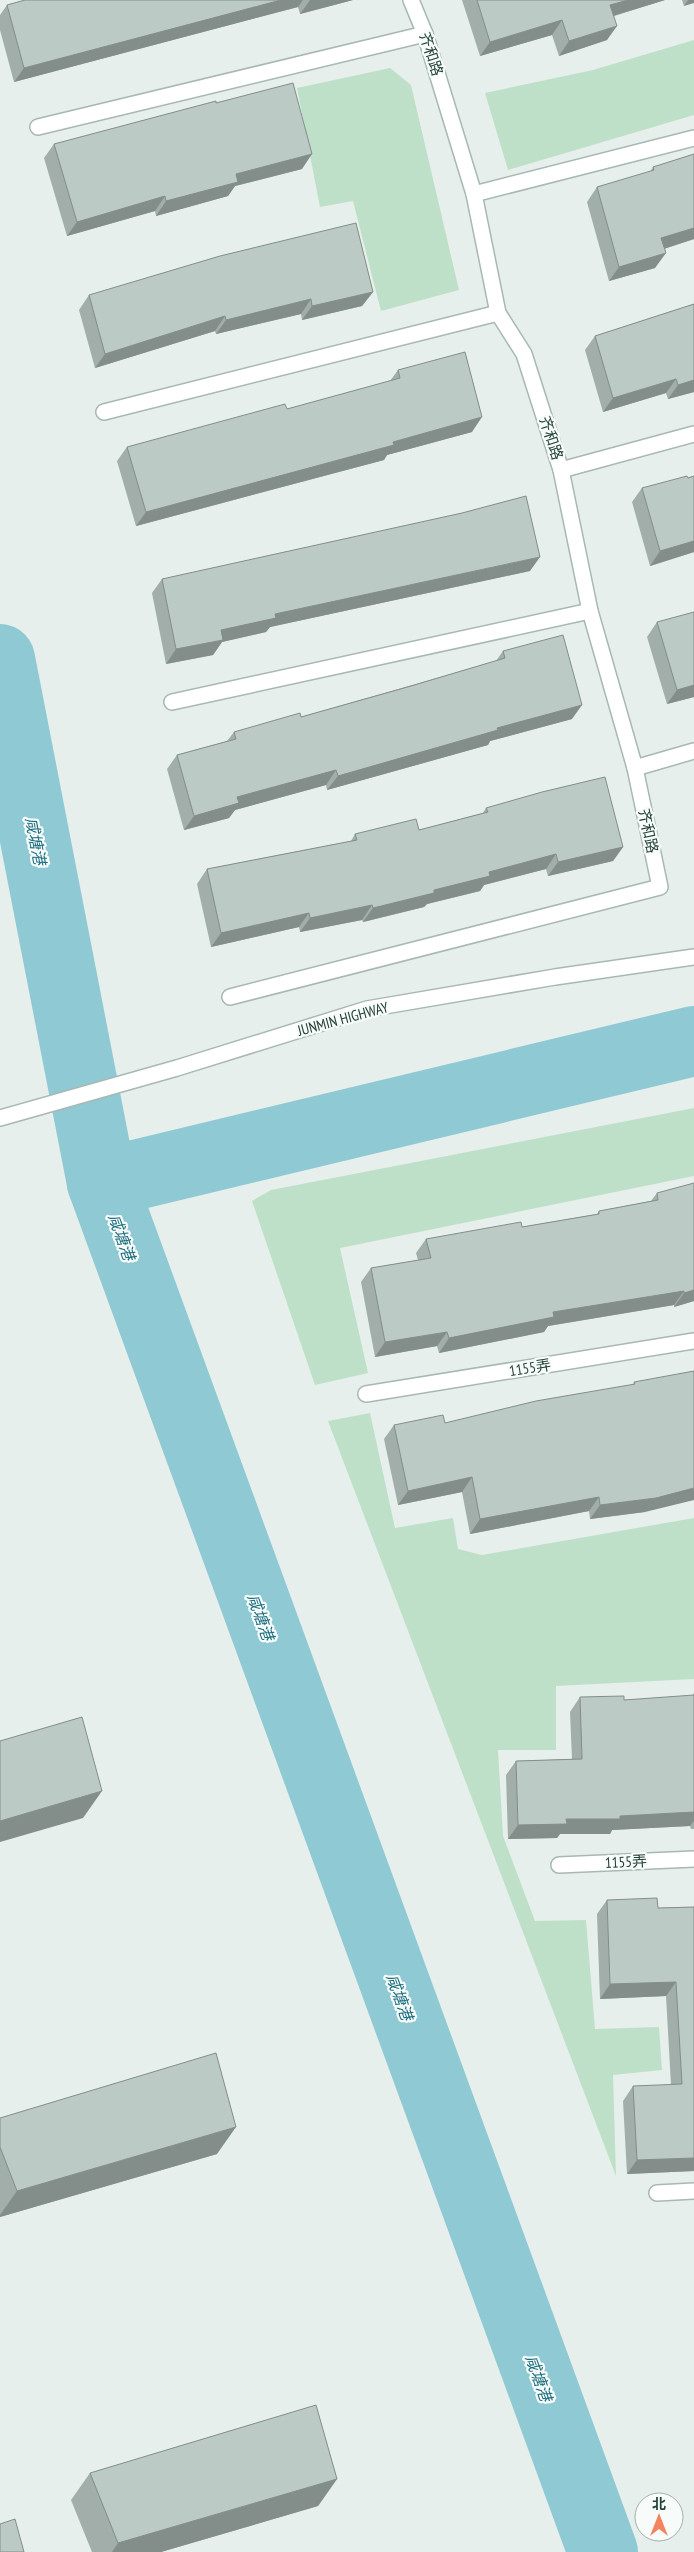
<svg xmlns="http://www.w3.org/2000/svg" width="694" height="2552" font-family="'PT Sans Narrow','Noto Sans SC',sans-serif">
  <style>
    .green { fill: #bfe0c8 }
    .lines { fill: none; stroke-linecap: round; stroke-linejoin: round }
    .river { stroke: #8ec9d4; stroke-width: 70 }
    .minor-casing { stroke: #a8b8b2; stroke-width: 18 }
    .minor { stroke: #fff; stroke-width: 15 }
    .wall { fill: #a1aea9 }
    .shaded-wall { fill: #838d89 }
    .building { fill: #bbcac4; stroke: #838d89 }
    .labels { text-anchor: middle; stroke-width: 4.5; stroke-linejoin: round; paint-order: stroke }
    .street-label { font-size: 15px; fill: #24423a; stroke: #f7fbf9 }
    .water-label { font-size: 16px; font-style: italic; fill: #1c6f80; stroke: #f7fbf9 }
  </style>
  <rect width="100%" height="100%" fill="#e6efeb"/>
  <g class="green">
    <path d="M 694,40 L 694,115 L 508,170 L 485,93 L 593,70 Z"/>
    <path d="M 390,68 L 411,85 L 459,290 L 381,311 L 353,201 L 320,207 L 297,88 Z"/>
    <path d="M 694,1108 L 694,1176 L 340,1248 L 368,1373 L 315,1385 L 252,1201 L 271,1190 Z"/>
    <path d="M 370,1413 L 395,1528 L 453,1518 L 458,1549 L 482,1555 L 694,1518 L 694,1679 L 556,1686 L 556,1750 L 498,1750 L 503,1836 L 535,1921 L 586,1920 L 595,2029 L 659,2027 L 662,2070 L 613,2075 L 616,2176 L 328,1421 Z"/>
  </g>
  <g class="lines">
    <g class="river">
      <path d="M 0,659 L 102,1183 L 603,2552"/>
      <path d="M 102,1183 L 694,1041"/>
    </g>
    <defs>
      <g id="minor">
        <path d="M 38,127 L 425,34"/>
        <path d="M 474,194 L 694,138"/>
        <path d="M 104,412 L 498,313"/>
        <path d="M 561,470 L 694,434"/>
        <path d="M 172,702 L 590,611"/>
        <path d="M 635,768 L 694,751"/>
        <path d="M 230,997 L 660,887 L 635,768 L 590,611 L 561,470 L 524,354 L 498,313 L 474,194 L 425,34 L 411,0"/>
        <path d="M 0,1118 L 177,1068 L 367,1009 L 555,977 L 694,957"/>
        <path d="M 366,1394 L 694,1341"/>
        <path d="M 559,1865 L 694,1859"/>
        <path d="M 657,2193 L 694,2191"/>
      </g>
    </defs>
    <use href="#minor" class="minor-casing"/>
    <use href="#minor" class="minor"/>
  </g>
  <g class="wall">
    <path d="M 25,0 L 353,0 L 300,14 L 298,7 L 14,82 L 0,30 L 0,15 L 7,5 Z"/>
    <path d="M 462,0 L 665,0 L 614,16 L 607,40 L 559,56 L 552,35 L 480,56 Z"/>
    <path d="M 682,0 L 694,0 L 684,6 Z"/>
    <path d="M 216,103 L 302,169 L 235,186 L 228,196 L 156,216 L 155,211 L 67,236 L 44,158 L 54,144 Z"/>
    <path d="M 694,154 L 694,239 L 664,249 L 655,268 L 609,281 L 587,202 L 597,187 L 650,172 L 653,167 Z"/>
    <path d="M 373,292 L 362,306 L 302,320 L 301,314 L 216,334 L 215,331 L 95,368 L 79,310 L 89,295 Z"/>
    <path d="M 694,304 L 694,392 L 668,399 L 666,393 L 603,412 L 585,350 L 595,336 Z"/>
    <path d="M 398,370 L 472,432 L 387,455 L 384,460 L 136,526 L 117,461 L 127,447 L 287,409 L 390,381 Z"/>
    <path d="M 694,476 L 694,552 L 650,566 L 632,502 L 642,488 Z"/>
    <path d="M 530,571 L 270,627 L 266,632 L 222,642 L 213,655 L 166,664 L 152,593 L 162,579 Z"/>
    <path d="M 657,622 L 694,697 L 667,704 L 647,637 Z"/>
    <path d="M 503,651 L 572,719 L 490,741 L 488,745 L 327,790 L 326,785 L 235,810 L 229,818 L 184,830 L 167,769 L 177,755 L 227,741 L 234,732 L 301,717 L 496,661 Z"/>
    <path d="M 486,808 L 623,847 L 613,861 L 548,876 L 546,869 L 484,885 L 480,891 L 427,904 L 424,907 L 363,922 L 362,920 L 300,932 L 299,927 L 211,947 L 197,884 L 207,869 L 351,841 L 355,834 L 419,830 L 483,813 Z"/>
    <path d="M 694,1183 L 694,1301 L 674,1307 L 674,1305 L 548,1326 L 544,1332 L 439,1353 L 437,1346 L 375,1357 L 361,1282 L 371,1268 L 418,1260 L 416,1253 L 426,1239 L 522,1227 L 597,1214 L 599,1211 L 651,1201 L 657,1193 Z"/>
    <path d="M 634,1382 L 645,1512 L 590,1519 L 589,1511 L 470,1534 L 462,1492 L 398,1505 L 384,1439 L 394,1425 L 445,1423 L 633,1385 Z"/>
    <path d="M 694,1693 L 694,1829 L 691,1829 L 690,1826 L 612,1830 L 610,1834 L 560,1834 L 557,1838 L 508,1839 L 506,1775 L 516,1761 L 572,1759 L 570,1712 L 580,1697 L 624,1700 L 692,1696 Z"/>
    <path d="M 607,1900 L 658,1908 L 694,1907 L 694,2171 L 627,2174 L 623,2101 L 633,2086 L 671,2085 L 666,1996 L 600,1999 L 597,1914 Z"/>
    <path d="M 0,2118 L 217,2154 L 0,2217 Z"/>
    <path d="M 90,2473 L 337,2479 L 318,2506 L 161,2552 L 92,2552 L 71,2500 Z"/>
  </g>
  <g class="shaded-wall">
    <path d="M 281,0 L 303,0 L 298,7 L 14,82 L 24,68 Z"/>
    <path d="M 310,0 L 353,0 L 300,14 Z"/>
    <path d="M 628,0 L 665,0 L 600,20 L 610,5 Z"/>
    <path d="M 688,0 L 694,0 L 694,3 L 684,6 Z"/>
    <path d="M 562,20 L 552,35 L 480,56 L 490,42 Z"/>
    <path d="M 617,26 L 607,40 L 559,56 L 569,41 Z"/>
    <path d="M 312,154 L 302,169 L 235,186 L 228,196 L 156,216 L 166,201 L 236,174 Z"/>
    <path d="M 165,196 L 155,211 L 67,236 L 77,222 Z"/>
    <path d="M 694,228 L 694,239 L 651,253 L 661,238 Z"/>
    <path d="M 666,253 L 655,268 L 609,281 L 619,267 Z"/>
    <path d="M 373,292 L 362,306 L 302,320 L 312,306 Z"/>
    <path d="M 311,299 L 301,314 L 216,334 L 226,320 Z"/>
    <path d="M 225,316 L 215,331 L 95,368 L 105,354 Z"/>
    <path d="M 676,379 L 666,393 L 603,412 L 613,398 Z"/>
    <path d="M 694,380 L 694,392 L 668,399 L 678,385 Z"/>
    <path d="M 482,417 L 472,432 L 387,455 L 384,460 L 136,526 L 146,512 L 393,442 Z"/>
    <path d="M 694,541 L 694,552 L 650,566 L 660,551 Z"/>
    <path d="M 540,557 L 530,571 L 270,627 L 266,632 L 222,642 L 213,655 L 166,664 L 176,649 L 221,630 L 275,614 Z"/>
    <path d="M 694,685 L 694,697 L 667,704 L 677,690 Z"/>
    <path d="M 582,705 L 572,719 L 490,741 L 488,745 L 327,790 L 338,776 L 497,728 Z"/>
    <path d="M 336,770 L 326,785 L 235,810 L 229,818 L 184,830 L 194,816 L 237,797 Z"/>
    <path d="M 623,847 L 613,861 L 548,876 L 558,862 Z"/>
    <path d="M 556,854 L 546,869 L 484,885 L 480,891 L 427,904 L 424,907 L 363,922 L 373,908 L 434,890 L 489,872 Z"/>
    <path d="M 372,905 L 362,920 L 300,932 L 310,918 Z"/>
    <path d="M 309,913 L 299,927 L 211,947 L 221,933 Z"/>
    <path d="M 694,1290 L 694,1301 L 674,1307 L 684,1293 Z"/>
    <path d="M 684,1291 L 674,1305 L 548,1326 L 544,1332 L 439,1353 L 449,1338 L 553,1312 Z"/>
    <path d="M 447,1332 L 437,1346 L 375,1357 L 385,1342 Z"/>
    <path d="M 472,1477 L 462,1492 L 398,1505 L 408,1491 Z"/>
    <path d="M 694,1488 L 694,1500 L 645,1512 L 590,1519 L 600,1505 Z"/>
    <path d="M 599,1497 L 589,1511 L 470,1534 L 480,1519 Z"/>
    <path d="M 102,1791 L 83,1818 L 0,1842 L 0,1821 Z"/>
    <path d="M 694,1812 L 694,1821 L 690,1826 L 612,1830 L 610,1834 L 560,1834 L 557,1838 L 508,1839 L 518,1825 L 566,1819 Z"/>
    <path d="M 676,1982 L 666,1996 L 600,1999 L 610,1984 Z"/>
    <path d="M 236,2127 L 217,2154 L 0,2217 L 0,2215 L 17,2191 Z"/>
    <path d="M 694,2158 L 694,2171 L 627,2174 L 637,2160 Z"/>
    <path d="M 337,2479 L 318,2506 L 161,2552 L 112,2552 L 118,2543 Z"/>
  </g>
  <g class="building">
    <path d="M 25,0 L 281,0 L 24,68 L 7,5 Z"/>
    <path d="M 477,0 L 628,0 L 610,5 L 617,26 L 569,41 L 562,20 L 490,42 Z"/>
    <path d="M 293,83 L 312,154 L 236,174 L 238,182 L 166,201 L 165,196 L 77,222 L 54,144 L 216,101 L 216,103 Z"/>
    <path d="M 694,154 L 694,228 L 661,238 L 666,253 L 619,267 L 597,187 L 654,170 L 653,167 Z"/>
    <path d="M 356,223 L 373,292 L 312,306 L 311,299 L 226,320 L 225,316 L 105,354 L 89,295 L 220,256 Z"/>
    <path d="M 694,304 L 694,380 L 678,385 L 676,379 L 613,398 L 595,336 Z"/>
    <path d="M 465,352 L 482,417 L 393,442 L 394,445 L 146,512 L 127,447 L 285,404 L 287,409 L 400,378 L 398,370 Z"/>
    <path d="M 687,476 L 688,478 L 694,476 L 694,541 L 660,551 L 642,488 Z"/>
    <path d="M 526,496 L 540,557 L 275,614 L 276,618 L 221,630 L 223,640 L 176,649 L 162,579 L 462,513 Z"/>
    <path d="M 694,612 L 694,685 L 677,690 L 657,622 Z"/>
    <path d="M 563,635 L 582,705 L 497,728 L 498,730 L 338,776 L 336,770 L 237,797 L 239,803 L 194,816 L 177,755 L 236,739 L 234,732 L 300,713 L 301,717 L 411,686 L 505,658 L 503,651 Z"/>
    <path d="M 605,777 L 623,847 L 558,862 L 556,854 L 489,872 L 490,876 L 434,890 L 434,893 L 373,908 L 372,905 L 310,918 L 309,913 L 221,933 L 207,869 L 357,840 L 355,834 L 416,819 L 419,830 L 488,812 L 486,808 L 542,792 Z"/>
    <path d="M 694,1183 L 694,1290 L 684,1293 L 684,1291 L 553,1312 L 554,1317 L 449,1338 L 447,1332 L 385,1342 L 371,1268 L 431,1258 L 426,1239 L 521,1222 L 522,1227 L 599,1214 L 599,1211 L 658,1200 L 657,1193 Z"/>
    <path d="M 694,1371 L 694,1488 L 656,1498 L 600,1505 L 599,1497 L 480,1519 L 472,1477 L 408,1491 L 394,1425 L 443,1415 L 445,1423 L 536,1401 L 635,1384 L 634,1382 Z"/>
    <path d="M 694,1695 L 694,1812 L 620,1816 L 620,1819 L 566,1819 L 567,1824 L 518,1825 L 516,1761 L 582,1759 L 580,1697 L 624,1696 L 624,1700 Z"/>
    <path d="M 82,1717 L 102,1791 L 0,1821 L 0,1741 Z"/>
    <path d="M 657,1898 L 658,1908 L 694,1907 L 694,2158 L 637,2160 L 633,2086 L 682,2084 L 676,1982 L 610,1984 L 607,1900 Z"/>
    <path d="M 216,2053 L 236,2127 L 17,2191 L 0,2147 L 0,2118 Z"/>
    <path d="M 316,2405 L 337,2479 L 118,2543 L 90,2473 Z"/>
    <path d="M 15,2519 L 24,2552 L 0,2552 L 0,2524 Z"/>
  </g>
  <g class="labels">
    <g class="street-label">
      <text transform="translate(431 54) rotate(72)" y="5">齐和路</text>
      <text transform="translate(551 438) rotate(72)" y="5">齐和路</text>
      <text transform="translate(648 831) rotate(78)" y="5">齐和路</text>
      <text transform="translate(343 1019) rotate(-15)" y="5">JUNMIN HIGHWAY</text>
      <text transform="translate(530 1368) rotate(-9)" y="5">1155弄</text>
      <text transform="translate(626 1862) rotate(-3)" y="5">1155弄</text>
    </g>
    <g class="water-label">
      <text transform="translate(36 841) rotate(79)" y="6">咸塘港</text>
      <text transform="translate(122 1237) rotate(70)" y="6">咸塘港</text>
      <text transform="translate(261 1617) rotate(70)" y="6">咸塘港</text>
      <text transform="translate(400 1997) rotate(70)" y="6">咸塘港</text>
      <text transform="translate(539 2378) rotate(70)" y="6">咸塘港</text>
    </g>
  </g>
  <g transform="translate(659 2517)"><circle r="24" fill="#f7fbf9" stroke="#a3b1ad"/>
  <path d="M0-4L9 19L0 12L-9 19Z" fill="#f4845f"/>
  <text y="-8" font-size="14" font-weight="bold" text-anchor="middle" fill="#24423a">北</text>
  </g>
</svg>
